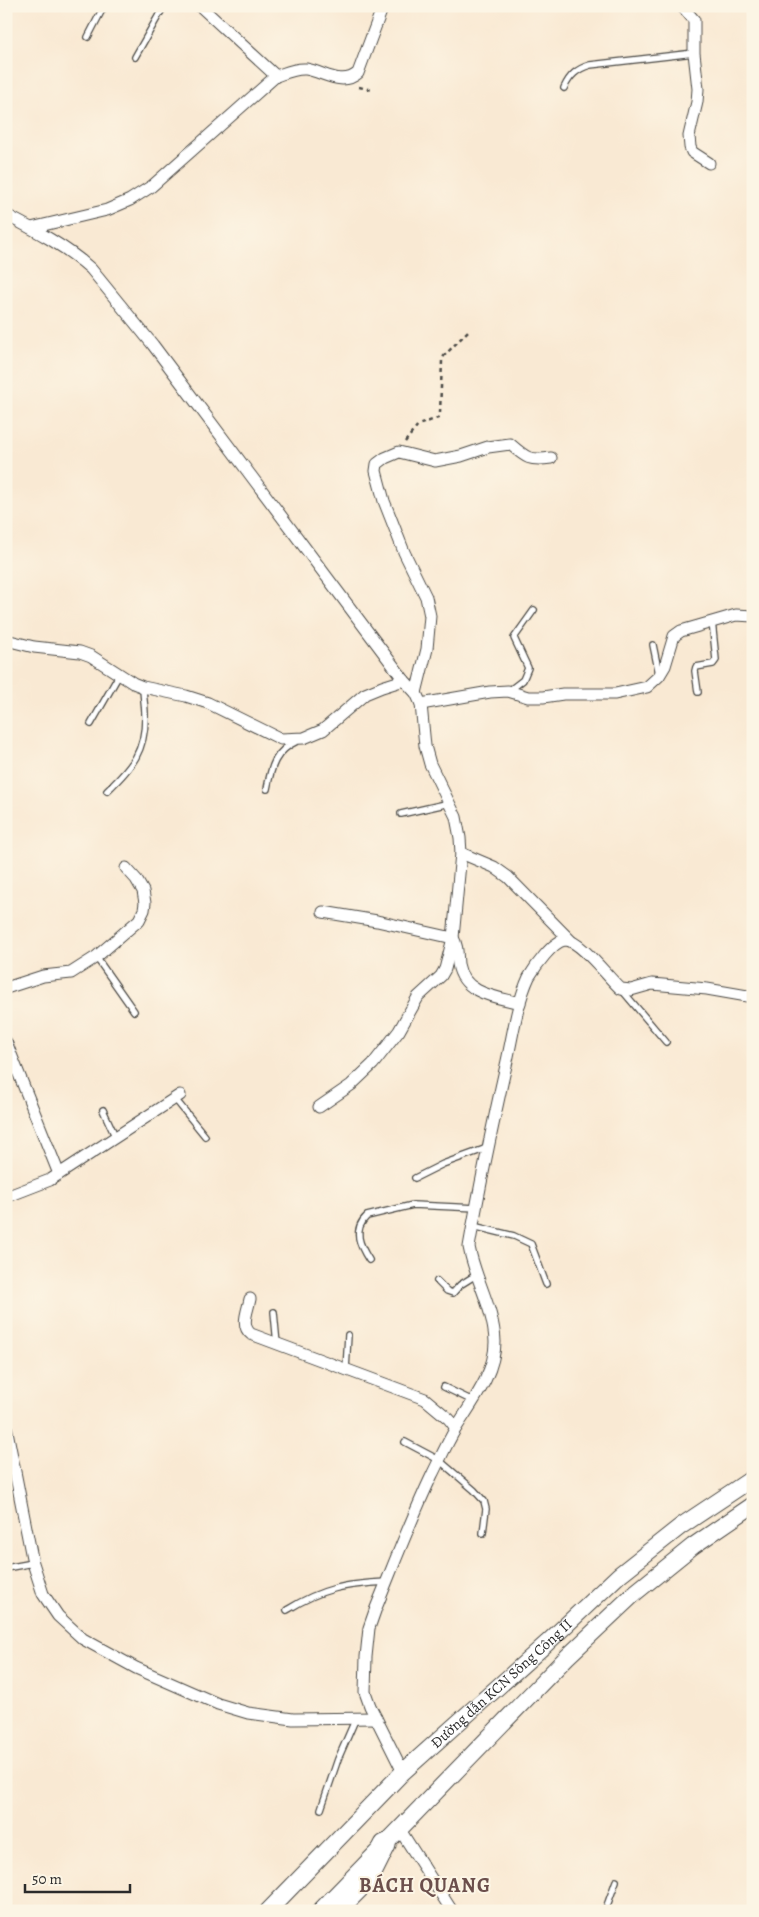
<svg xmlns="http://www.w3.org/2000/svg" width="759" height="1917" font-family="Alegreya,serif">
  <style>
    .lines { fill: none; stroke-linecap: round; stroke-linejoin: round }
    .lane-casing { stroke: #4a4844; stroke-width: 8 }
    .street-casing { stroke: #4a4844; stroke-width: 13 }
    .secondary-casing { stroke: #4a4844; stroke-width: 18 }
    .highway-casing { stroke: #4a4844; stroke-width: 23 }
    .path { stroke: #4a4844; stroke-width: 2.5; stroke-dasharray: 4 4; stroke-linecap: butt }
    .lane { stroke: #fff; stroke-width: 5.5 }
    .street { stroke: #fff; stroke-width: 11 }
    .secondary { stroke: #fff; stroke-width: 16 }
    .highway { stroke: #fff; stroke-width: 21 }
    .labels { text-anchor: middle; stroke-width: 4; stroke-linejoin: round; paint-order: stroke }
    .street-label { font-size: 15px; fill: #2b2b2b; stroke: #fcf5e5 }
    .district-label { font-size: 20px; font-weight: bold; letter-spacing: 1px; fill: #6c4f4c; stroke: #fcf5e5 }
  </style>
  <rect width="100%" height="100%" fill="#fcf5e5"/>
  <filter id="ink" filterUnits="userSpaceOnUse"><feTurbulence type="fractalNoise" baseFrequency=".02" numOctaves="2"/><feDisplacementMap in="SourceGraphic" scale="10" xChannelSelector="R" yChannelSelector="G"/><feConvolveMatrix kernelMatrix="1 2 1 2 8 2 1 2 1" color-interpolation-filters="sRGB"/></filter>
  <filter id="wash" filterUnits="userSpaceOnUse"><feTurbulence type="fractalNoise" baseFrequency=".0096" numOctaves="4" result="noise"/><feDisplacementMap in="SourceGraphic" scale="20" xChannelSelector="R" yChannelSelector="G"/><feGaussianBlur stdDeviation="1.12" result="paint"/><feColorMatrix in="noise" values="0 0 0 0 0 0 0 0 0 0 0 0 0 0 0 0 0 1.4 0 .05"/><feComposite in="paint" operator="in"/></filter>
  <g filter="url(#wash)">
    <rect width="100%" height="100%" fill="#f9e9d3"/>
  </g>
  <g filter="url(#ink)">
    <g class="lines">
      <defs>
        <g id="lane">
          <path d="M 88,37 L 104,6"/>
          <path d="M 135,57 L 164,6"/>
          <path d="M 564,88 C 570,75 577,69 590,65 L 694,53"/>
          <path d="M 653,645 L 659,674"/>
          <path d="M 510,690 L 523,680 L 528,668 L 514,638 L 534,610"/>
          <path d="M 698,692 L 695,671 L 696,667 L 713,664 L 716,660 L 712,621"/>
          <path d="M 91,724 L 119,675"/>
          <path d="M 267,789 C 271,767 275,751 297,741"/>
          <path d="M 107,791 C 132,767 146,751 145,714 C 145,705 143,696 143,687"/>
          <path d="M 401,814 L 450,803"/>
          <path d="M 96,957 L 134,1011"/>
          <path d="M 621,989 L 666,1042"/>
          <path d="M 175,1099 L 205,1136"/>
          <path d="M 103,1110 L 116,1138"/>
          <path d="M 415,1178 L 443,1164 L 487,1148"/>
          <path d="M 473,1226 L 514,1236 L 531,1244 L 546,1284"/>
          <path d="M 369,1260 C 360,1246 352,1230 367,1216 L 413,1205 L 477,1208"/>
          <path d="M 437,1281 L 447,1291 L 453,1293 L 460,1285 L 476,1275"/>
          <path d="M 274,1312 L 277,1344"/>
          <path d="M 346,1370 L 348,1335"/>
          <path d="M 444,1387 L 473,1401"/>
          <path d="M 405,1442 L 439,1460 L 474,1490 L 484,1501 L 486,1509 L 483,1533"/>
          <path d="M 6,1568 L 33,1563"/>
          <path d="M 287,1610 C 322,1588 346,1584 387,1582"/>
          <path d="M 321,1809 L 338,1759 L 356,1718"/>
          <path d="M 605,1911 L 616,1881"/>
        </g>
        <g id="street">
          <path d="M 200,6 L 276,76"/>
          <path d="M 682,6 L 694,20 L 694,53 L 698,89 L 697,102 L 689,136 L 690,147 L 692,152 L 709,163"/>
          <path d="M 6,215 C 35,230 67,247 91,269 L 153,345 L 404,680 L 416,693 L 421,704 L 425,746 L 430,764 L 456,817 L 460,838 L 461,853 L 453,938 L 445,969 L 441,976 L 418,997 L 399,1031 L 373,1064 L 351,1085 L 319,1107"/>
          <path d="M 31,228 L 107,210 L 130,200 L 152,186 L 276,76 C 285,73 295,68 306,69 C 324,72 342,87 358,73 L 383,6"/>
          <path d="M 6,640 L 34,647 L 80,652 L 91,656 L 133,683 L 143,687 L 186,696 L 208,703 L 281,739 L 304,738 L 323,730 L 365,694 L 382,687 L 404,680"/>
          <path d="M 416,693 L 427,649 L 430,616 L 426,597 L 404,552 L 384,501 L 376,471 L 377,464 L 385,458 L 399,452 L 435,461 L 461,456 L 488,447 L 510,444 C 526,458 529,461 551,458"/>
          <path d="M 421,704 L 490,692 L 508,691 L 528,697 L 543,697 L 563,694 L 615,694 L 647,687 L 659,676 L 665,666 L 674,636 L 681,631 L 736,615 L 753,616"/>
          <path d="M 461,853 L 494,867 L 508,877 L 571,941"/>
          <path d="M 323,912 L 377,921 L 453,938 C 458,946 457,954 458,964 C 463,994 496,997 520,1003"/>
          <path d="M 6,988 L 43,976 L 71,973 L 96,957 L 139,920 L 144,910 L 145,903 L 143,891 L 136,879 L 126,868"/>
          <path d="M 6,1042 L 59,1174"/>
          <path d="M 6,1197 L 50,1180 L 180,1095"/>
          <path d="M 250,1299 C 248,1310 240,1326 251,1334 L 425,1399 L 449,1419 L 456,1428"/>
          <path d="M 6,1426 L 33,1563 L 43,1594 L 58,1616 L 83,1639 L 136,1668 L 218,1704 L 248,1713 L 293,1719 L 376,1718"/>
          <path d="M 403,1772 L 370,1706 L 365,1692 L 366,1657 L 369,1628 L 376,1608 C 394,1564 411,1519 432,1475 C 440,1459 447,1443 456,1428 C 472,1402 495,1374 495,1342 C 494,1309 475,1279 469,1247 C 480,1184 493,1123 507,1061 C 513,1034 517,1003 529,977 C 535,967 553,941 565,940 C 581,940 609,979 621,989 L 631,990 L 652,984 L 707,989 L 753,997"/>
          <path d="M 400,1830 L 452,1911"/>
        </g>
        <g id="secondary">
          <path id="s1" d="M 268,1911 L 403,1772 L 547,1643 L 619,1575 L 681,1526 L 753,1478"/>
          <path d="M 320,1911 L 567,1657 L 636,1592 L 693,1546 L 753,1505"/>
        </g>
        <path id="highway" d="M 340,1911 L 344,1902 L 369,1877 L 385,1845"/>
      </defs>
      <use href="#lane" class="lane-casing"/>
      <use href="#street" class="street-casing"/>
      <use href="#secondary" class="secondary-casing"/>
      <use href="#highway" class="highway-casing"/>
      <g class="path">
        <path d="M 359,87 L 372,90"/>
        <path d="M 405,442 L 418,425 L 438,418 L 440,413 L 442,361 L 444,356 L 469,330"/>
      </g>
      <use href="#lane" class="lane"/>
      <use href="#street" class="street"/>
      <use href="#secondary" class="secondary"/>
      <use href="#highway" class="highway"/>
    </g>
  </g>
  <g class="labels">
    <g class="street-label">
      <text dy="5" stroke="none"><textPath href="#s1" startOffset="326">Đường dẫn KCN Sông Công II</textPath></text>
    </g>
    <g class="district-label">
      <text x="425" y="1892">BÁCH QUANG</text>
    </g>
  </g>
  <rect width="759" height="1917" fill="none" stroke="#fcf5e5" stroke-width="25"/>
  <path d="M25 1884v8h105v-8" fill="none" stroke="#2b2b2b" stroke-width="2.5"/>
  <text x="32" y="1884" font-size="15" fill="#2b2b2b" stroke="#fcf5e5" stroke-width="4" paint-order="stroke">50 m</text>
</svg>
